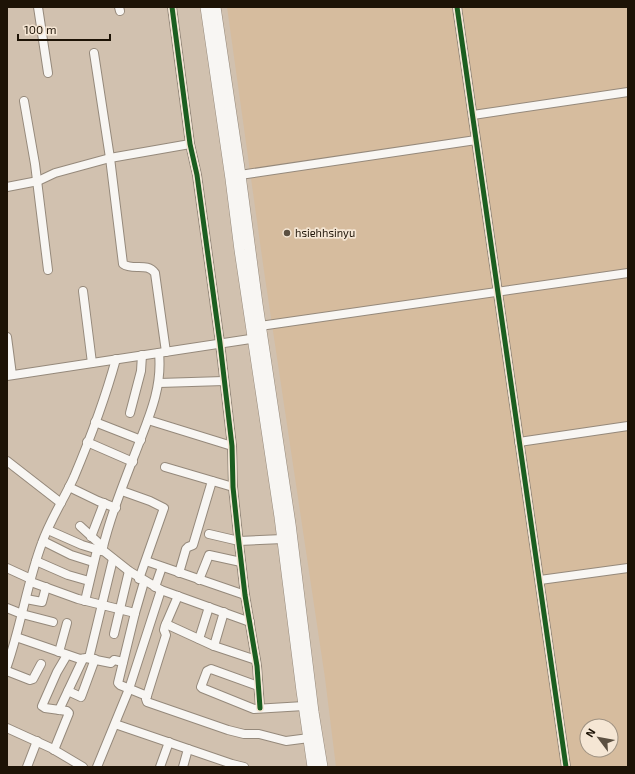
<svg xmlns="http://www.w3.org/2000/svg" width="635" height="774" font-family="'Exo 2',sans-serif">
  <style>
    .built { fill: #d6bc9e; fill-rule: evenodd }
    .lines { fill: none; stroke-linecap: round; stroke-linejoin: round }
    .minor-casing { stroke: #95897b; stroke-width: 10 }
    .major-casing { stroke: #95897b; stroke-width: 12 }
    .minor { stroke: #f8f6f3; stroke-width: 8 }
    .major { stroke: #f8f6f3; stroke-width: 11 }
    .cycleway-casing { stroke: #f5e6d4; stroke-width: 8 }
    .cycleway { stroke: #1b5e20; stroke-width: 5 }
    .poi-dot { fill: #5c5041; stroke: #f5e6d4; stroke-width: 1.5 }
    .labels { text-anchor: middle; stroke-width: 3.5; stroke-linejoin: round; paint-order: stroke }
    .poi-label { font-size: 11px; fill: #1d1306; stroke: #f5e6d4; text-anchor: start }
  </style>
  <rect width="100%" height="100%" fill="#d1c1af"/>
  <path class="built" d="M 227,7 L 628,7 L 628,767 L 336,767 L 325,678 L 264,271 ZM 587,726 L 611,726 L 611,750 L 587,750 Z"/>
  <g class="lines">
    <defs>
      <g id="minor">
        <path d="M 38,7 L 48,73"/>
        <path d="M 119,7 L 120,11"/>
        <path d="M 172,7 L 190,144 L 197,175 L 220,343 L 232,446 L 233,487 L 238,535 L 245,595 L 257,666 L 260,708"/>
        <path d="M 457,7 L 566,767"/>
        <path d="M 94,53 L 110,158 L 123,264 C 133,271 147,262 155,273 L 166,352"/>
        <path d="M 24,101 L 35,164 L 48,270"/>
        <path d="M 473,115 L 628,92"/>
        <path d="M 240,175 L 476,140"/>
        <path d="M 7,187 L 38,181 L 55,173 L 110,158 L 190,144"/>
        <path d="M 83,291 L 92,363"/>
        <path d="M 260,326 L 628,273"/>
        <path d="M 7,337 L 12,375"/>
        <path d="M 7,376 L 257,338"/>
        <path d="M 159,383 L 224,381"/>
        <path d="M 130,413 L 141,371 L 142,355"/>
        <path d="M 148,420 L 232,446"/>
        <path d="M 95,422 L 141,440"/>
        <path d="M 87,442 L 133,462"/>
        <path d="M 519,442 L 628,426"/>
        <path d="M 7,461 L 61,503"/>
        <path d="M 165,467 L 233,487"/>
        <path d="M 69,487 L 98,501 L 116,508"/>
        <path d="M 122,491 L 150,501 L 164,508 L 139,579"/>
        <path d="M 80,526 L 103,547"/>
        <path d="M 48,530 L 82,545 L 105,552 L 129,571 L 161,590 L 250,622"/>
        <path d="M 209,534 L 239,541 L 283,539"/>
        <path d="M 91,537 L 104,503"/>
        <path d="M 43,541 L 71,555 L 93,562"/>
        <path d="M 102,551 C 111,513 127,475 141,438 C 152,410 162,384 159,353"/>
        <path d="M 36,561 L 68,575 L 89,581"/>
        <path d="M 146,561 L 245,595"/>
        <path d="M 7,568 L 31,579"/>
        <path d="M 179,573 L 186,549 L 188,547 L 193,545 L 212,481"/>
        <path d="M 199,580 L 209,555 L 241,562"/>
        <path d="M 540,580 L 628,568"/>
        <path d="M 31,582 L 78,599 L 135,613"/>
        <path d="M 144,582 L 135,613 L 118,683 L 120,685 L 147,696"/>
        <path d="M 155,587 L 162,567"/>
        <path d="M 178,596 L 165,626 L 164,630 L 166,635 L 146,699 L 147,702 L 228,730 L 244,734 L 259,734 L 286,741 L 309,738"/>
        <path d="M 26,599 L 42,602 L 46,587"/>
        <path d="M 85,601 L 97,550"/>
        <path d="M 7,608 L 22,614 L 53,622"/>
        <path d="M 166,624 L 214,646 L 256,660"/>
        <path d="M 114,634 L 129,571"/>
        <path d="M 16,637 L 80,659 L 86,658 L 111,663 L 114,660 L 123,662"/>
        <path d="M 199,639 L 209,607"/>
        <path d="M 214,646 L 224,612"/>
        <path d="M 59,652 L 67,623"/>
        <path d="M 89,658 L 113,559"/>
        <path d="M 7,666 C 21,626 27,583 42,543 C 50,520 64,499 74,477 C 90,439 105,399 116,359"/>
        <path d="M 7,671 L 30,680 L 33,679 L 41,664"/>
        <path d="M 258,686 L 211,669 L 207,671 L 201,687 L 202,688 L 254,709 L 304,706"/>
        <path d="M 68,691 L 81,697 L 95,659"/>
        <path d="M 59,710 L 83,659"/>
        <path d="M 115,724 L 232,764 L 244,767"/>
        <path d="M 7,728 L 51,748 L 83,767"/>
        <path d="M 54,750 L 69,713 L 67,711 L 45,708 L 42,706 L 57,672 L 67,655"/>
        <path d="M 27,767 L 37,741"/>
        <path d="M 97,767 L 129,689 L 161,590"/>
        <path d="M 160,767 L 169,742"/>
        <path d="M 183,767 L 188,749"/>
      </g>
      <g id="major">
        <path d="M 206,7 L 231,179 L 240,250 L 280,517 L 302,691 L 313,767"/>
        <path d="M 215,7 L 240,175 L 257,304 L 290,524 L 313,712 L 322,767"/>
      </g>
    </defs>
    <use href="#minor" class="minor-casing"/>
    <use href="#major" class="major-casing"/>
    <use href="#minor" class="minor"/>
    <use href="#major" class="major"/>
    <defs>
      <g id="cycleway">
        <path d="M 172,7 L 190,144 L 197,175 L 220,343 L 232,446 L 233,487 L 238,535 L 245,595 L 257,666 L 260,708"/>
        <path d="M 457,7 L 566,767"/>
      </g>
    </defs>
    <use href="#cycleway" class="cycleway-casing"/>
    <use href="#cycleway" class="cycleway"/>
  </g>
  <circle class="poi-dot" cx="287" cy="233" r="4"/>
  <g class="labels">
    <g class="poi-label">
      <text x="295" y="237">hsiehhsinyu</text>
    </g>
  </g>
  <rect width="635" height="774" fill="none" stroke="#1d1306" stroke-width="16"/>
  <g transform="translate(599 738) rotate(302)"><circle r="19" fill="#f5e6d4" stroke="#9f9282"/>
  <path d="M0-3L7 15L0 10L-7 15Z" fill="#5c5041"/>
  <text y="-6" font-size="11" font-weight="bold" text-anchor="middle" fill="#1d1306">N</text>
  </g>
  <path d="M18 34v6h92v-6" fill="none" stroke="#1d1306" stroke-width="2"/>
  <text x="24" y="34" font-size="12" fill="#1d1306" stroke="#f5e6d4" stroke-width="3" paint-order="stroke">100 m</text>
</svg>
